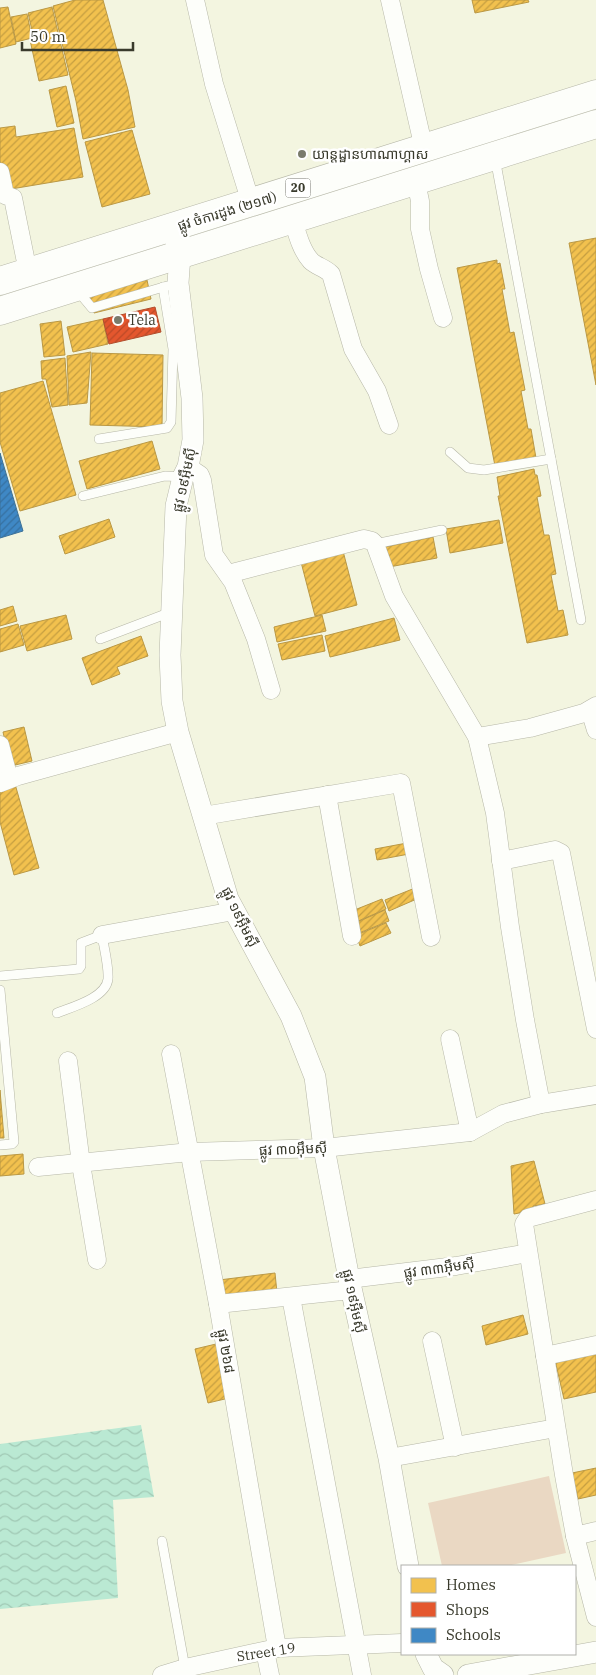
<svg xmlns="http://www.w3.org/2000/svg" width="596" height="1675" font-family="'IBM Plex Serif','Noto Sans Khmer',serif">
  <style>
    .park { fill: #ead8c3 }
    .water { fill: url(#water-waves) }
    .homes { fill: url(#homes-hatch); stroke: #ba9844 }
    .shops { fill: url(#shops-hatch); stroke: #b14e2d }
    .schools { fill: url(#schools-hatch); stroke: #3d7197 }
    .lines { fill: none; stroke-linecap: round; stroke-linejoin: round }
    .service-casing { stroke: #b6b7a7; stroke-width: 10 }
    .minor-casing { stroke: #b6b7a7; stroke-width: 19 }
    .tertiary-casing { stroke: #b6b7a7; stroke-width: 22 }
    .primary-casing { stroke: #b6b7a7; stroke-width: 29 }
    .service { stroke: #fdfefa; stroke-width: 9 }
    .minor { stroke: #fdfefa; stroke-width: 18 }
    .tertiary { stroke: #fdfefa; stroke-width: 21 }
    .primary { stroke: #fdfefa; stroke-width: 28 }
    .poi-dot { fill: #7a7b6b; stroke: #fff; stroke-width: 2 }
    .labels { text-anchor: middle; stroke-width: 5; stroke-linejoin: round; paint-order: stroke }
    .shield { fill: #fff; stroke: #74756b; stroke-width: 1 }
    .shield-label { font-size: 12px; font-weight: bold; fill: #393a2c }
    .poi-label { font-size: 14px; fill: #393a2c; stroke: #fff; text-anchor: start }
    .street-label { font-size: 14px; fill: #393a2c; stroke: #fff }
  </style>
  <defs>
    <pattern id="water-waves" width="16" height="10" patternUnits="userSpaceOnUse" patternTransform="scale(1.25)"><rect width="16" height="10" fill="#bae9d3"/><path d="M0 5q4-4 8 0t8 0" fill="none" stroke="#a1c9b5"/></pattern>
    <pattern id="homes-hatch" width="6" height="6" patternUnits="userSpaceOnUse" patternTransform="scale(1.25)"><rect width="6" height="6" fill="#f2c14e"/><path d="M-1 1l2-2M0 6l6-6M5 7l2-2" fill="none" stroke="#c59e41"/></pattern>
    <pattern id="shops-hatch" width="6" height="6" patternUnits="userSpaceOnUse" patternTransform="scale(1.25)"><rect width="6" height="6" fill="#e4572e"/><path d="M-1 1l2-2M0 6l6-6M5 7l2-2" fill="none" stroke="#ba4927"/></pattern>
    <pattern id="schools-hatch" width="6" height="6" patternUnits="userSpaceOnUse" patternTransform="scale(1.25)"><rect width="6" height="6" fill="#3f88c5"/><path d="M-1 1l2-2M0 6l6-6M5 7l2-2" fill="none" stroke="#3670a0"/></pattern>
  </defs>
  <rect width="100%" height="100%" fill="#f3f5e0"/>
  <path class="park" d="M 549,1476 L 566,1553 L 507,1566 L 442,1566 L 428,1503 Z"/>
  <path class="water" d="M 141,1425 L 154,1497 L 113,1500 L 118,1598 L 0,1609 L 0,1444 Z"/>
  <g class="homes">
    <path d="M 75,0 L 103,0 L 128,90 L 135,127 L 83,139 L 76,101 L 53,6 Z"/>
    <path d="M 472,0 L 528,0 L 529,2 L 475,13 Z"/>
    <path d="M 8,7 L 16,44 L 0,48 L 0,8 Z"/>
    <path d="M 52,7 L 68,75 L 39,81 L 30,40 L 34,39 L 28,13 Z"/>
    <path d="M 27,14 L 32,38 L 16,42 L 11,17 Z"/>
    <path d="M 66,86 L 74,123 L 57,127 L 49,90 Z"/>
    <path d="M 15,126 L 16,137 L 74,128 L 83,177 L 5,190 L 0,160 L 0,128 Z"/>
    <path d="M 132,130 L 150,194 L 102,207 L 85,142 Z"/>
    <path d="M 596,238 L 596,385 L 569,243 Z"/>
    <path d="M 497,260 L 497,264 L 500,263 L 505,289 L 502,289 L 510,333 L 514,332 L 525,390 L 521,391 L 528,429 L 531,429 L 536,458 L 495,466 L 457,268 Z"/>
    <path d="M 147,280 L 151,299 L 94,313 L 89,294 Z"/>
    <path d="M 103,319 L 108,344 L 73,352 L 67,327 Z"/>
    <path d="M 61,321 L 65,355 L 44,357 L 40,324 Z"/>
    <path d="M 91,352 L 87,403 L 69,405 L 67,356 Z"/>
    <path d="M 92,353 L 163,355 L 162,427 L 90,425 Z"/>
    <path d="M 65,358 L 68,405 L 52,407 L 46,379 L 42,379 L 41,361 Z"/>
    <path d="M 43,381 L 76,495 L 20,511 L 0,442 L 0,393 Z"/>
    <path d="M 152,441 L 160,469 L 87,489 L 79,461 Z"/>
    <path d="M 534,469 L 535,475 L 537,475 L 541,496 L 537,497 L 544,535 L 549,535 L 556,574 L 551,575 L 558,611 L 563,610 L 568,635 L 527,643 L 498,496 L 500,496 L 497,477 Z"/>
    <path d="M 109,519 L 115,537 L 65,554 L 59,536 Z"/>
    <path d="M 499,520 L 503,543 L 450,553 L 446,529 Z"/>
    <path d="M 433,537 L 437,558 L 389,567 L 385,547 Z"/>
    <path d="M 343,551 L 357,605 L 315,616 L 301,562 Z"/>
    <path d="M 13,606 L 17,621 L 0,626 L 0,610 Z"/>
    <path d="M 66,615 L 72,639 L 27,651 L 20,626 Z"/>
    <path d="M 322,615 L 326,631 L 277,642 L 274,627 Z"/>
    <path d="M 394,618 L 400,640 L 330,657 L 325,636 Z"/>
    <path d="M 18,624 L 24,645 L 0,652 L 0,629 Z"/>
    <path d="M 322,635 L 325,651 L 282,660 L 278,644 Z"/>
    <path d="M 141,636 L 148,656 L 117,667 L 120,674 L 92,685 L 82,658 Z"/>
    <path d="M 24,727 L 32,761 L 11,766 L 3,732 Z"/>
    <path d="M 15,784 L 39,868 L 14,875 L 0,822 L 0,788 Z"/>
    <path d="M 407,843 L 409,854 L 377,860 L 375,849 Z"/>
    <path d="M 415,888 L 419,898 L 389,911 L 385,900 Z"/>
    <path d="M 382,899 L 386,909 L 356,922 L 352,911 Z"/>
    <path d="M 385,910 L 389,921 L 359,933 L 355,923 Z"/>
    <path d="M 386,923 L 391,933 L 360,946 L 356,935 Z"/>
    <path d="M 0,1090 L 4,1138 L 0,1138 Z"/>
    <path d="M 23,1154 L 24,1174 L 0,1176 L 0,1156 Z"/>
    <path d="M 534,1161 L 545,1204 L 533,1206 L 534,1210 L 514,1214 L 511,1166 Z"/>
    <path d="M 275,1273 L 277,1293 L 222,1300 L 219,1280 Z"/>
    <path d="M 523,1315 L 528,1334 L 486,1345 L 482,1326 Z"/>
    <path d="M 216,1344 L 229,1398 L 208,1403 L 195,1349 Z"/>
    <path d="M 596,1350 L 596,1392 L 564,1399 L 555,1360 Z"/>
    <path d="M 596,1468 L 596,1495 L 578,1499 L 572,1473 Z"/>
  </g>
  <path class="shops" d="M 155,307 L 161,332 L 109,344 L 103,319 Z"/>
  <path class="schools" d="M 0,453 L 23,531 L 0,538 Z"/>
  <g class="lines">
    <defs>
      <g id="service">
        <path d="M 495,158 L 581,620"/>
        <path d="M 77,290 L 92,308 L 167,286"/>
        <path d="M 99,439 L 167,428 L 171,422 L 173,349 L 163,287"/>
        <path d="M 450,452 L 468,468 L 484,470 L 551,459"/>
        <path d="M 83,496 L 165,476 L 183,477"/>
        <path d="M 375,544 L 442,530"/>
        <path d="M 100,639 L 171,612"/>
        <path d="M 0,976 L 79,969 L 81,966 L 81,943 L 102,935 C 104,948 109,967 108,979 C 106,998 72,1007 57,1013"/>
        <path d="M 0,990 L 14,1142 L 12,1144 L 0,1145"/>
        <path d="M 162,1541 L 185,1668"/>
      </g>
      <g id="minor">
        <path d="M 195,0 L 214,84 L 251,203"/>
        <path d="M 390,0 L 424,149"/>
        <path d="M 0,172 L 5,195 L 13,198 L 28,272"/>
        <path d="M 416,182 L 420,201 L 420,229 L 429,269 L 443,318"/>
        <path d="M 293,220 C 297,233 301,250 311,261 C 316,266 325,268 331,274 L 353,349 L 377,391 L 389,425"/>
        <path d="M 188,467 L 200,475 L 202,480 L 214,555 L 233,582 L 256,639 L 271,690"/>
        <path d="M 228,574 L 364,539 L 372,541 L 375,544 L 394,596 L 477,737 L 495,813 L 510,927 L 525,1020 L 541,1104"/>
        <path d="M 590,710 L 596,730"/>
        <path d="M 477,737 L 530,728 L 584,713 L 596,706"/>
        <path d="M 0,745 L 9,779"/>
        <path d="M 0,783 L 18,776 L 178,732"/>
        <path d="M 327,795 L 352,936"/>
        <path d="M 203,816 L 401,783 L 431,937"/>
        <path d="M 501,861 L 555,850 L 561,853 L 596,1029"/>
        <path d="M 102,935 L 234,911"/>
        <path d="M 450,1039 L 470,1132"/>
        <path d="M 171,1054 L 218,1304 L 277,1648"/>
        <path d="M 68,1061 L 81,1164 L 97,1260"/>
        <path d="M 38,1167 L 190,1152 L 324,1148 L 470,1132 L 503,1114 L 541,1104 L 596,1095"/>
        <path d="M 596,1200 L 528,1218 L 524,1224 L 564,1475 L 575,1536 L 596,1617"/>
        <path d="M 349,1279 L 456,1266 L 528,1253"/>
        <path d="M 291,1297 L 362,1675"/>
        <path d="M 218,1304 L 351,1290"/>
        <path d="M 432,1341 L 455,1447"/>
        <path d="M 545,1356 L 596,1345"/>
        <path d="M 389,1458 L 556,1428"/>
        <path d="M 575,1536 L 596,1531"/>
        <path d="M 265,1651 L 270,1675"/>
        <path d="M 162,1675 L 185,1668 L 277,1648 L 402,1643"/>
      </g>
      <g id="tertiary">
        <path d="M 176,242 L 180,255 L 178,283 L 192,398 L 193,440 L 188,467 L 183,477 L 176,506 L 170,655 L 172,701 L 178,732 L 228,899 L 291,1016 L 315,1077 L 324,1148 L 349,1279 L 389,1458 L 408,1566"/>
        <path d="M 426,1654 L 433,1668 L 443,1675"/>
        <path d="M 468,1675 L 596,1652"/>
      </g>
      <g id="primary">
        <path d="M 0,281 L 596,94"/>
        <path d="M 0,311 L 596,124"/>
      </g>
    </defs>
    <use href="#service" class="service-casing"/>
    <use href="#minor" class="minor-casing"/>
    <use href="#tertiary" class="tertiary-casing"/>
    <use href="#primary" class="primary-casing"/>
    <use href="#service" class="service"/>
    <use href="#minor" class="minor"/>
    <use href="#tertiary" class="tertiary"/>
    <use href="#primary" class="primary"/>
  </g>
  <g class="poi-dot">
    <circle cx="302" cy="154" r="5"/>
    <circle cx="118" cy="320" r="5"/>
  </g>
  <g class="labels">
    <rect class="shield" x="285.5" y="178.5" width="25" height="19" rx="4"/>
    <g class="shield-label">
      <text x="298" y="192">20</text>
    </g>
    <g class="poi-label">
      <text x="312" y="159">យាន្ដដ្ឋានហាណាហ្គាស</text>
      <text x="128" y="325">Tela</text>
    </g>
    <g class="street-label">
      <text transform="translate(227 211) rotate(-17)" y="5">ផ្លូវ ចំការដូង (២១៧)</text>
      <text transform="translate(184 480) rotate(-78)" y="5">ផ្លូវ ១៩អ៊ឹមស៊ី</text>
      <text transform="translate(240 917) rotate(64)" y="5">ផ្លូវ ១៩អ៊ឹមស៊ី</text>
      <text transform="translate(293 1149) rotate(-2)" y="5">ផ្លូវ ៣០អ៊ឹមស៊ី</text>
      <text transform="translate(439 1268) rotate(-8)" y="5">ផ្លូវ ៣៣អ៊ឹមស៊ី</text>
      <text transform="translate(354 1301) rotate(78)" y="5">ផ្លូវ ១៩អ៊ឹមស៊ី</text>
      <text transform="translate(226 1351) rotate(80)" y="5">ផ្លូវ ២៦៨</text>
      <text transform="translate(266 1652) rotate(-9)" y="5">Street 19</text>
    </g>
  </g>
  <rect x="401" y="1565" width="175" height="90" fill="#ffffff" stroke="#b0b0ab"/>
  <rect x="411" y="1578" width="25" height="15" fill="#f2c14e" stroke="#b0b0ab"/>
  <text x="446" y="1590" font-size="15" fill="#393a2c">Homes</text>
  <rect x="411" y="1602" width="25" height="15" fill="#e4572e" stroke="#b0b0ab"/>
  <text x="446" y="1615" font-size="15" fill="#393a2c">Shops</text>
  <rect x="411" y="1628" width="25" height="15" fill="#3f88c5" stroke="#b0b0ab"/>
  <text x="446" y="1640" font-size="15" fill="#393a2c">Schools</text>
  <path d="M22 42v8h111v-8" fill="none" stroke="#393a2c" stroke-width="2.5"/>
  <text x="30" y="42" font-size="15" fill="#393a2c" stroke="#ffffff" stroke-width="4" paint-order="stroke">50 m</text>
</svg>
